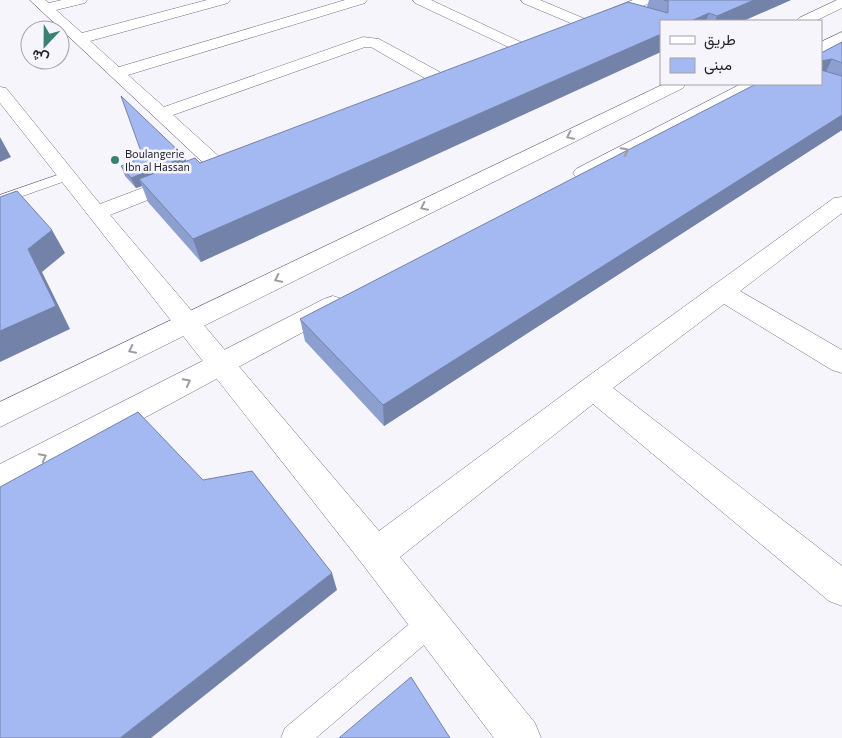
<svg xmlns="http://www.w3.org/2000/svg" width="842" height="738" font-family="Commissioner,Vazirmatn,sans-serif">
  <style>
    .lines { fill: none; stroke-linecap: round; stroke-linejoin: round }
    .lane-casing { stroke: #716e87; stroke-width: 1 }
    .street-casing { stroke: #716e87; stroke-width: 1 }
    .secondary-casing { stroke: #716e87; stroke-width: 1 }
    .lane { fill: #fff; fill-rule: evenodd }
    .street { fill: #fff; fill-rule: evenodd }
    .secondary { fill: #fff; fill-rule: evenodd }
    .wall { fill: #8d9fcf }
    .shaded-wall { fill: #7382a9 }
    .building { fill: #a4b9f1; stroke: #7382a9 }
    .oneway { stroke: #9d9da1 }
    .poi-dot { fill: #3b8074; stroke: #f6f5fb; stroke-width: 2 }
    .labels { text-anchor: middle; stroke-width: 5; stroke-linejoin: round; paint-order: stroke }
    .far-poi-label { font-size: 11px; fill: #26252f; stroke: #f6f5fb; text-anchor: start }
  </style>
  <rect width="100%" height="100%" fill="#f6f5fb"/>
  <g class="lines">
    <defs>
      <g id="lane">
        <path d="M 66,172 L 71,173 L 73,176 L 71,179 L 0,204 L 0,195 Z"/>
        <path d="M 429,611 L 438,615 L 442,624 L 438,633 L 316,738 L 281,738 L 285,728 L 420,615 Z"/>
      </g>
      <g id="street">
        <path d="M 30,0 L 45,0 L 49,3 L 62,0 L 87,0 L 85,3 L 56,10 L 82,33 L 207,0 L 230,0 L 228,3 L 90,41 L 119,67 L 345,0 L 367,0 L 365,3 L 128,75 L 164,107 L 363,37 L 379,39 L 447,76 L 449,80 L 447,84 L 435,84 L 371,47 L 365,47 L 173,115 L 225,162 L 228,166 L 225,170 L 218,172 L 211,170 Z"/>
        <path d="M 413,0 L 431,0 L 527,45 L 530,48 L 527,51 L 517,51 L 415,3 Z"/>
        <path d="M 521,0 L 540,0 L 590,21 L 592,24 L 590,27 L 580,27 L 523,3 Z"/>
        <path d="M 633,0 L 652,0 L 650,3 L 606,21 L 596,21 L 594,18 L 596,15 Z"/>
        <path d="M 0,87 L 6,88 L 100,204 L 174,176 L 181,174 L 188,176 L 191,180 L 188,184 L 110,215 L 379,531 L 583,380 L 834,198 L 842,197 L 842,213 L 740,291 L 842,350 L 842,373 L 832,370 L 724,304 L 613,388 L 842,566 L 842,606 L 829,601 L 593,404 L 400,557 L 535,723 L 541,738 L 494,738 L 364,566 L 0,103 Z"/>
      </g>
      <g id="secondary">
        <path d="M 837,0 L 842,0 L 842,8 L 815,21 L 797,21 L 799,18 Z"/>
        <path d="M 842,32 L 842,43 L 821,53 L 821,42 Z"/>
        <path d="M 664,84 L 685,84 L 683,88 L 0,427 L 0,402 Z"/>
        <path d="M 741,84 L 761,84 L 759,88 L 590,177 L 583,179 L 576,177 L 573,173 L 576,169 Z"/>
        <path d="M 333,296 L 342,299 L 346,305 L 342,311 L 11,490 L 0,494 L 0,464 L 324,299 Z"/>
      </g>
    </defs>
    <use href="#lane" class="lane-casing"/>
    <use href="#street" class="street-casing"/>
    <use href="#secondary" class="secondary-casing"/>
    <use href="#lane" class="lane"/>
    <use href="#street" class="street"/>
    <use href="#secondary" class="secondary"/>
  </g>
  <g class="wall">
    <path d="M 649,0 L 791,0 L 743,21 L 661,21 L 201,262 L 148,202 L 142,186 L 136,188 L 125,176 L 121,166 L 185,157 L 186,162 L 200,163 L 647,7 Z"/>
    <path d="M 842,42 L 842,130 L 384,426 L 305,341 L 300,319 L 821,84 L 821,53 Z"/>
  </g>
  <g class="shaded-wall">
    <path d="M 754,0 L 791,0 L 743,21 L 715,21 L 717,16 Z"/>
    <path d="M 709,13 L 706,21 L 691,21 Z"/>
    <path d="M 661,34 L 661,52 L 201,262 L 193,239 Z"/>
    <path d="M 832,59 L 822,80 L 821,80 L 821,61 Z"/>
    <path d="M 842,115 L 842,130 L 384,426 L 383,405 Z"/>
    <path d="M 0,137 L 11,157 L 0,162 Z"/>
    <path d="M 185,157 L 189,168 L 139,179 L 142,186 L 136,188 L 131,178 Z"/>
    <path d="M 52,230 L 65,253 L 42,272 L 70,329 L 0,362 L 0,331 L 28,249 Z"/>
    <path d="M 332,573 L 337,590 L 151,738 L 120,738 Z"/>
  </g>
  <g class="building">
    <path d="M 664,0 L 754,0 L 717,16 L 709,13 L 691,21 L 661,21 L 661,34 L 193,239 L 139,179 L 195,158 L 200,163 L 628,2 L 668,13 L 668,1 Z"/>
    <path d="M 842,42 L 842,63 L 832,59 L 821,61 L 821,53 Z"/>
    <path d="M 821,70 L 842,76 L 842,115 L 383,405 L 300,319 L 756,84 L 821,84 Z"/>
    <path d="M 121,96 L 185,157 L 131,178 L 121,166 L 143,157 Z"/>
    <path d="M 17,191 L 52,230 L 28,249 L 56,306 L 0,331 L 0,197 Z"/>
    <path d="M 138,412 L 203,480 L 252,471 L 332,573 L 120,738 L 0,738 L 0,487 Z"/>
    <path d="M 411,677 L 450,738 L 339,738 Z"/>
  </g>
  <defs><path id="oneway-chevron" d="M-2-3.5L2.5 0L-2 3.5" fill="none" stroke-width="1.6" stroke-linecap="round" stroke-linejoin="round" transform="scale(1.25)"/></defs>
  <g class="oneway">
    <use href="#oneway-chevron" transform="translate(570 136) rotate(154)"/>
    <use href="#oneway-chevron" transform="translate(625 151) rotate(-28)"/>
    <use href="#oneway-chevron" transform="translate(424 207) rotate(154)"/>
    <use href="#oneway-chevron" transform="translate(278 279) rotate(154)"/>
    <use href="#oneway-chevron" transform="translate(132 350) rotate(154)"/>
    <use href="#oneway-chevron" transform="translate(187 382) rotate(-28)"/>
    <use href="#oneway-chevron" transform="translate(43 457) rotate(-28)"/>
  </g>
  <circle class="poi-dot" cx="115" cy="160" r="5"/>
  <g class="labels">
    <g class="far-poi-label">
      <text x="125" y="158">Boulangerie<tspan x="125" dy="13">Ibn al Hassan</tspan></text>
    </g>
  </g>
  <rect x="660" y="20" width="162" height="65" fill="#f6f5fb" stroke="#a3a2a9"/>
  <rect x="670" y="36" width="25" height="8" fill="#ffffff" stroke="#a3a2a9"/>
  <text x="704" y="45" font-size="15" fill="#26252f">طريق</text>
  <rect x="670" y="58" width="25" height="15" fill="#a4b9f1" stroke="#a3a2a9"/>
  <text x="704" y="70" font-size="15" fill="#26252f">مبنى</text>
  <g transform="translate(45 45) rotate(202)"><circle r="24" fill="#f6f5fb" stroke="#a3a2a9"/>
  <path d="M0-4L9 19L0 12L-9 19Z" fill="#3b8074"/>
  <text y="-8" font-size="14" font-weight="bold" text-anchor="middle" fill="#26252f">ش</text>
  </g>
</svg>
